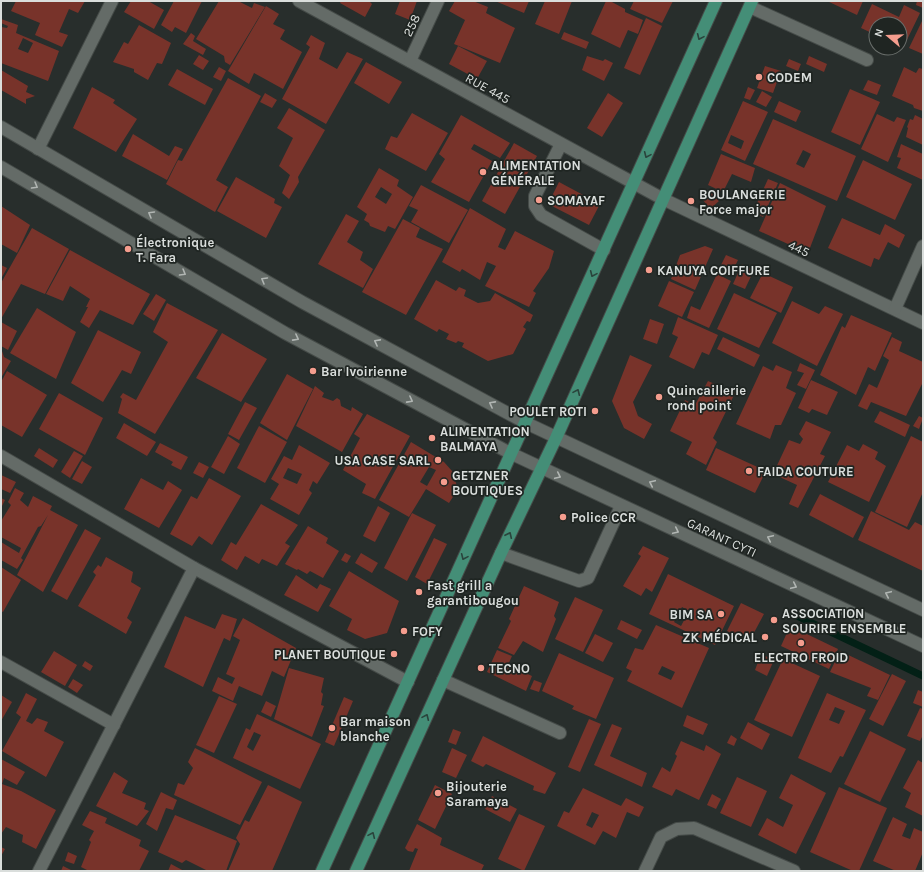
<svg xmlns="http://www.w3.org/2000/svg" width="924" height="872" font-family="Karla,sans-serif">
<rect width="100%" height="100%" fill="#282e2c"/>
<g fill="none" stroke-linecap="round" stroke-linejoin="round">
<path stroke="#032016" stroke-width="7" d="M793 614 923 676"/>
</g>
<g fill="#78332a" fill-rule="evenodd">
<path d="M16 1H85L78 13 69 9 59 32 68 35 62 47 35 35 40 23 11 11Z"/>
<path d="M131 1H148L164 10 154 29 124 12Z"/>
<path d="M174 1H202L186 33 175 27 172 32 161 25Z"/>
<path d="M219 1H238L252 8 254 3 265 7 230 65 225 62 224 56 196 39Z"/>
<path d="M341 1H369L372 4 365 17 340 3Z"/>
<path d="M400 1H417L410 20 395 14Z"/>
<path d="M455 1H473L488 7 486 13 515 28 500 63 454 44 465 20 449 11Z"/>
<path d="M495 1H529L524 13Z"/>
<path d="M545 1H572L559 34 535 24Z"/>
<path d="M606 1H610L625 9V12L643 20 638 34 628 30 620 48 591 34Z"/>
<path d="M634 1H673L662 23 630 9Z"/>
<path d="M827 1H863L857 15Z"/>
<path d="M917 1H923V8L916 5Z"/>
<path d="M872 4 899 17 904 5 920 13 903 48 900 47V24H876V35L861 28Z"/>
<path d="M266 6 279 14 273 24 285 30 280 39 302 52 283 89 254 73 249 84 228 71Z"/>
<path d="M646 18 662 26 640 75 624 68Z"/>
<path d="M1 19 18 25 16 33 59 51 48 81 1 63V27L7 28 8 26 1 23ZM23 38 33 43 28 53 18 49Z"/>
<path d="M923 19V54L909 48Z"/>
<path d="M139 25 171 43 162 64 157 63 148 80 134 72V69L113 62 124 42 128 44Z"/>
<path d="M564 32 589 42 586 49 561 39Z"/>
<path d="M191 33 195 36 193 41 206 49 203 55 183 44Z"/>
<path d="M311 35 325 43 319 59 337 69 347 52 363 59 326 124 282 99 310 47 306 44Z"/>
<path d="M458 46 487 61 477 79 449 64Z"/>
<path d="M199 55 209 61 203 70 193 64Z"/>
<path d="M587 56 603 61 605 59 613 63 604 81 582 70Z"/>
<path d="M809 56 827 64 824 72 806 64Z"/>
<path d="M789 59 801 64 798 71 786 66Z"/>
<path d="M366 62 402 82 389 104 354 83Z"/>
<path d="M765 66 781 71 773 93 757 88Z"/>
<path d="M219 67 226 71 221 81 213 77Z"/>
<path d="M904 67 916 73 919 68 923 69V111L914 108 913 105 892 96Z"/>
<path d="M177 69 213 89 205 105 168 85Z"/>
<path d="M1 70 28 86 26 92 35 96 26 99V104L1 90Z"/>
<path d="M228 78 261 96 216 180 228 187 215 212 166 184 178 160 182 161Z"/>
<path d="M868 80 881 85 877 95 863 90Z"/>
<path d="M92 87 115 100 113 103 137 119 116 152 73 128Z"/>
<path d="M748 87 755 90 750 100 744 98Z"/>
<path d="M850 89 880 102 860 145 831 132Z"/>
<path d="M762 91 772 97 766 107 756 102Z"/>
<path d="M265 93 277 100 272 108 260 102Z"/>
<path d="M608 93 623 103 602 137 587 128Z"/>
<path d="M743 101 768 112 745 161 721 150ZM731 135 744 141 741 149 728 143Z"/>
<path d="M779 101 801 111 796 122 774 112Z"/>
<path d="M289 108 325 130 298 177 299 182 289 199 282 193 290 175 279 166 293 138 277 128Z"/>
<path d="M412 113 448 133 426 171 385 149 391 136 397 138Z"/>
<path d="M877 114 894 122 897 117 906 120 888 162 861 149Z"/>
<path d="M461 115 510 143 500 158 474 144 471 149 492 161 469 202 431 182 445 159 439 154Z"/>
<path d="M915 115 923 119V145L906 137 908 128 907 127 910 119 913 120Z"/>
<path d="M773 119 856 156 837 201 753 164ZM803 150 811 154 804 168 796 164Z"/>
<path d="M133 134 169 156 175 146 183 149 167 180 122 156Z"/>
<path d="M514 143 537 156 505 214 482 201Z"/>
<path d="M901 144 923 154V180L897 168 901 158 897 157Z"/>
<path d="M721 154 755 168 751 182 732 174 723 192 708 185Z"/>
<path d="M863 160 912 184 895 220 846 197Z"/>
<path d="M379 168 399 180 397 186 413 197 395 229 388 226 385 232 370 226 369 223 364 220 367 214 357 207ZM381 187 392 194 386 204 375 197Z"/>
<path d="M236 177 275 199 274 203 282 207 266 238 217 211Z"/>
<path d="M768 179 778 183 763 217 753 212Z"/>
<path d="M559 182 600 204 589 225 548 204Z"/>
<path d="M780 183 826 206 808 253 759 231Z"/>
<path d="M421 185 468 210 449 243 411 222 418 210 409 206Z"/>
<path d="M712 193 719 201 710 209 703 200Z"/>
<path d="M1 206 30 225 17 253 1 244Z"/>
<path d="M470 208 506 229 498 247 505 250 515 231 554 251 549 268 533 291 536 293 529 307 485 286 496 266 487 262 480 280 462 269 460 272 442 262Z"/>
<path d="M346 214 359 221 347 242 363 252 360 260 373 269 363 288 318 264Z"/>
<path d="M842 218 880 235 885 224 905 235 899 248 888 242 879 260 874 258 871 267 828 248Z"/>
<path d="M403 219 420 228 416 237 443 249 406 315 362 292Z"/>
<path d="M32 228 69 249 45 294 21 284 1 319V283Z"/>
<path d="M705 246 713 249 695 290 671 279 680 255Z"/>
<path d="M70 250 150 294 133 325 100 310 89 328 80 322 88 307H86L90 299 70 286 63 301 46 294Z"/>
<path d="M726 255 738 260 732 272 720 267Z"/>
<path d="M742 264 754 270 745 289 733 284Z"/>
<path d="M1 265 7 268 1 279Z"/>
<path d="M763 273 793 287 781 313 750 298Z"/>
<path d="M717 274 731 281 709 328 687 318 691 306 700 310Z"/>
<path d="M436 280 456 291 459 287 466 290 464 296 478 303 490 301 495 293 533 315 530 322 527 321 523 327 526 329 513 354 488 361 462 347 464 343 458 341 456 343 446 339 449 334 439 329 437 332 414 319Z"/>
<path d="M669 281 694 292 682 317 658 306Z"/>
<path d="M734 293 777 313 759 348 717 329Z"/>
<path d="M156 294 166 300 154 321 143 314Z"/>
<path d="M792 301 819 314 825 306 843 314 817 366 772 343Z"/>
<path d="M167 303 218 330 155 434 118 413 122 399 120 397 123 393 136 400 168 342 153 332Z"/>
<path d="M37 308 76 332 56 379 10 353Z"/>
<path d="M851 315 892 333 875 371 868 367 856 395 820 375 842 326 845 328Z"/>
<path d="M678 317 718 335 709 355 702 352 694 369 669 357 678 337 672 334Z"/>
<path d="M650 319 664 324 657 344 643 339Z"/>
<path d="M1 322 17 331 8 350 1 346Z"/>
<path d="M98 330 141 352 131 374 122 370 103 402 71 383Z"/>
<path d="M222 333 267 359 241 402 196 378Z"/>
<path d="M723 337 760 355 754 367 717 349Z"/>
<path d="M892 337 902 342 899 351 923 362V382L906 416 871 402 867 410 858 406 869 384 877 388 889 360 883 356Z"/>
<path d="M1 348 4 357 11 361 1 378Z"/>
<path d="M630 355 652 365 633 402 638 416 652 424 644 439 624 428 612 401Z"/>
<path d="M800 363 815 370 806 389 797 385 804 373 797 371Z"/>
<path d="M776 365 792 372 786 388 796 393 781 425H775L770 439 736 424 763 366 773 371Z"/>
<path d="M7 371 47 395 22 437 1 425V382Z"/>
<path d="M287 374 313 389 287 440 260 423Z"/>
<path d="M811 380 838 392 827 415 812 409 809 413 798 408Z"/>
<path d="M708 381 735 393 713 438 717 442 706 465 686 454 692 442 670 431 685 400 695 405Z"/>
<path d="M315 386 324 393 322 397 333 401 337 398 340 400 341 406 351 411 352 407 363 414 342 452 296 426Z"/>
<path d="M59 393 103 418 85 455 39 429Z"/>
<path d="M245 402 257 408 239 440 228 434Z"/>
<path d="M880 411 910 425 905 437 874 422Z"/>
<path d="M367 414 410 436 375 499 362 493 366 484 343 470 360 438 354 434Z"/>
<path d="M919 416 923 418 919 429 913 426Z"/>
<path d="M806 421 831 432 820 454 825 456 798 508 789 504 797 485 773 474 789 440 800 444 803 439 799 434Z"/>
<path d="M124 423 156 442 147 456 116 438Z"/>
<path d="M259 426 287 442 265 483 237 468Z"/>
<path d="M228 436 240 444 224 474 211 467Z"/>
<path d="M911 436 923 442V492L907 527 875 512Z"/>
<path d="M411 442 444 462 452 471 458 489 449 503 426 489 409 517 379 500ZM429 467 436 470 427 486 420 482Z"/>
<path d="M160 443 188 457 181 470 171 465 173 462 155 452Z"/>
<path d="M863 444 878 452 875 459 886 466 869 502 828 482 847 445 859 451Z"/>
<path d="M299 445 330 463 317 484 313 481 309 490 312 493 299 515 270 499 279 484 271 479 284 456 292 460ZM288 468 302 474 297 484 283 478Z"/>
<path d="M39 448 58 460 53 468 34 456Z"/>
<path d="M716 448 766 471 755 493 706 470Z"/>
<path d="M74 451 83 456 70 478 61 472Z"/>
<path d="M82 461 92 467 82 484 72 479Z"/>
<path d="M199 462 209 467 203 478 193 473Z"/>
<path d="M1 475 16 482 10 493 1 489Z"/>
<path d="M141 478 163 490 168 481 182 490 159 528 124 509Z"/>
<path d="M209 478 241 496 212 545 199 536 192 546 170 534 191 496 197 499Z"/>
<path d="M15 488 24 493 20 500 28 507 33 496 52 506 50 510 78 525 43 592 17 575 48 515 41 526 38 527 21 558 23 560 17 569 1 560V542L19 553 21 548 1 537V521L11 505 8 502Z"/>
<path d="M820 494 864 517 853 538 809 515Z"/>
<path d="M1 498 5 500 1 508Z"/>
<path d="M261 504 298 525 285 543 290 546 277 566 262 559 259 564 245 556 237 570 221 560 231 542 236 545Z"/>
<path d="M378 506 390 513 375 542 363 536Z"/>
<path d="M871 511 909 530 915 522 923 526V571L858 540Z"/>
<path d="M412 513 436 525 407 581 384 568Z"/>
<path d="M308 526 328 538 326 543 339 551 323 578 310 571 307 574 298 569 297 570 285 564Z"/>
<path d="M85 529 101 538 67 600 51 591Z"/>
<path d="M434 538 447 544 427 584 415 577Z"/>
<path d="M643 546 669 558 652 592 646 588 641 596 623 586 641 556 638 554Z"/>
<path d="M345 553 351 556 347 563 341 560Z"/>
<path d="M361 553 378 563 372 573 355 563Z"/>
<path d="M106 557 133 572 131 582 141 588 127 618 132 622 126 634 78 606 96 575 93 572 98 565 101 567Z"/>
<path d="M1 567 21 580 3 612 1 611Z"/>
<path d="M349 571 399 601 387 633 365 639 347 630 352 619 329 606Z"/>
<path d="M668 574 734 606 715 645 649 614ZM682 607 689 611 681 626 674 622Z"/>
<path d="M296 575 317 589 320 584 331 589 318 612 284 595Z"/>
<path d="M524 586 559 602 554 616 556 619 543 652 523 641 514 655 498 648 511 621 509 619Z"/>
<path d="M575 597 603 610 583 652 555 639Z"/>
<path d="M741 603 764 614 749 642 727 631Z"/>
<path d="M222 614 237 619 230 641 224 638 203 687 164 667 185 616 215 629Z"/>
<path d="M243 618 296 648 284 677 272 671 262 696 239 686 233 701 212 691 218 677 232 684 235 678 226 674 240 640 233 636Z"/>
<path d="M621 620 642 630 637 639 617 629Z"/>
<path d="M656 625 709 648 682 708 627 681 632 671 626 668 635 648 643 650ZM662 666 675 672 671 680 658 674Z"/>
<path d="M790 626 838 649 829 669 781 646Z"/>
<path d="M595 634 613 643 603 662 585 653Z"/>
<path d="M497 650 512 656 508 665 532 676 526 691 487 672Z"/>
<path d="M54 651 77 665 65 686 41 672Z"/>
<path d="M840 651 890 675 878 700 867 696 871 688 830 672Z"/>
<path d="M559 653 614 678 596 719 572 709 574 706 542 691Z"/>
<path d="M761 654 774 660 767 676 755 670Z"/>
<path d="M783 659 820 676 792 737 754 720Z"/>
<path d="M85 661 93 666 90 671 82 666Z"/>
<path d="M289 668 324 678 321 692 323 694 321 705 324 706 312 737 274 719Z"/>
<path d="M892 674 906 681 883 726 869 719Z"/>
<path d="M73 679 83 685 77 693 68 687Z"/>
<path d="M534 680 542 683 539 692 530 689Z"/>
<path d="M918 690 923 692V707L913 703Z"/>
<path d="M26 693 37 699 26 721 32 724 37 718 48 722 44 731 64 742 46 777 2 751 21 717 16 713Z"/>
<path d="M827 693 866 710 843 757 840 756 831 773 798 758ZM835 707 845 711 839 724 829 720Z"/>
<path d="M1 695 12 702 1 721Z"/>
<path d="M219 696 237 704 214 753 196 745Z"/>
<path d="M344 697 353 701 334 746 325 742Z"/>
<path d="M266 701 276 706 271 717 261 712Z"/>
<path d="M920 708 923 709V735L920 741 907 736Z"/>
<path d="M257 714 321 744 300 789 233 758 246 728 250 730ZM254 732 261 735 253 751 247 747Z"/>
<path d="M687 715 708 724 703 735 683 726Z"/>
<path d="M589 719 601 724 580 772 568 767Z"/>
<path d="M748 722 770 734 762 750 740 738Z"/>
<path d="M612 724 622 728 610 756 647 773 642 787 594 765Z"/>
<path d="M453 729 461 732 456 745 448 742Z"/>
<path d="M870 731 906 749 880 802 844 784Z"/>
<path d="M731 735 737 739 734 746 727 743Z"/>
<path d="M483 736 556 773 545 794 533 790 534 786 486 764 483 767 471 761Z"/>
<path d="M681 741 704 751 706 745 721 754 699 800 676 789 672 796 652 787 662 767 670 772 677 756 675 754Z"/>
<path d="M195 748 262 782 240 825 174 795 178 783 184 785 193 768 188 762Z"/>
<path d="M452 748 467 755 456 778 442 772Z"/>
<path d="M1 759 25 772 17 785 4 778 2 784 21 791 56 810 36 849 22 842 23 835 6 827 1 834Z"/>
<path d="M918 760 923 763V816L905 807 911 793 903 788Z"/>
<path d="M114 772 128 781 122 793 146 803 144 809 149 811 137 826 96 806Z"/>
<path d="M791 774 826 793 796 854 758 835 767 818 783 827 793 805 779 798Z"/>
<path d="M737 777 767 791 751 827 720 813Z"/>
<path d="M268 785 302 802 272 871H228L240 844 236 838 245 820 249 822Z"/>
<path d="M435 785 452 794 435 829 418 820Z"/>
<path d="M839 787 887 808 859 871H853L810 852Z"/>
<path d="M583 788 621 806 626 798 644 807 639 817 627 812 616 838 603 831 595 845 557 826 564 811 569 813ZM592 812 599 815 592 828 586 825Z"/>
<path d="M161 792 177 800 173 810 166 808 157 831 146 824Z"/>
<path d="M712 794 721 799 716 809 707 805Z"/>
<path d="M492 796 517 809 510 822 485 809Z"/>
<path d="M90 811 107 818 105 823 141 840 139 846 149 851 139 871H89L81 867 91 842 89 840 94 831 82 825Z"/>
<path d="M519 814 545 826 524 871 498 859Z"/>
<path d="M175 815 237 841 226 871 206 870 186 860 182 863 158 852Z"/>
<path d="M893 817 907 824 902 836 910 839 914 828 923 832V852L915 871H896L873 861Z"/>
<path d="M417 824 442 838 440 845 484 865 481 871H409L418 849 415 848 413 852 408 851 405 848Z"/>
<path d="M1 847 5 849 1 856Z"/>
<path d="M68 852 77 856 74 864 65 861Z"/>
<path d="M171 864 184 871H168Z"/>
<path d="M63 866 73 871H61Z"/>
</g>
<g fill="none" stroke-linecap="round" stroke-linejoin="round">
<g stroke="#454b48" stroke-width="14">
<g id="service">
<path d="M750 7 867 60"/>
<path d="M561 144 535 196V206L541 215 604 250"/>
<path d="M501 553 579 581 588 578 621 506"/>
<path d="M443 680 560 733"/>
</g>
</g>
<g stroke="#454b48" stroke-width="14">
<g id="minor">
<path d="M299 1 663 199 923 323"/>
<path d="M410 61 438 1"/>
<path d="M38 149 112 1"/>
<path d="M895 309 923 246"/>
<path d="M1 456 194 568 408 682"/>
<path d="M1 662 114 725"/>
<path d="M39 871 194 568"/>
<path d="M645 871 661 837 677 829 694 828 794 871"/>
</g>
</g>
<g stroke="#454b48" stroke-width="14">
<g id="secondary">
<path d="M1 127 302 302 526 423 923 610"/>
<path d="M1 167 285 333 510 453 923 646"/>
</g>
</g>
<g stroke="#454b48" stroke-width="14">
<g id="primary">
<path d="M322 871 716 1"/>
<path d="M356 871 501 553 556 438 752 1"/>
</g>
</g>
<use href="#service" stroke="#646b67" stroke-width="12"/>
<use href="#minor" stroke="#646b67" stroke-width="12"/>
<use href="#secondary" stroke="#646b67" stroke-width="12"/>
<use href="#primary" stroke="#448e77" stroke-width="12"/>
</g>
<defs><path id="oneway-chevron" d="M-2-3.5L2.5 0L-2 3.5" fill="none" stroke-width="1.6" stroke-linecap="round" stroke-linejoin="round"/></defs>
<g stroke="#2a443c">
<use href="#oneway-chevron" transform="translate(700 37) rotate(114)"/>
<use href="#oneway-chevron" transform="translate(647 155) rotate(114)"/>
<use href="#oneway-chevron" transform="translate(593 274) rotate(114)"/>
<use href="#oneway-chevron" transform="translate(577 392) rotate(-66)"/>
<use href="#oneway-chevron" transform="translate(509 535) rotate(-65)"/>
<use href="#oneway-chevron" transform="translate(464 557) rotate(114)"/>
<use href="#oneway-chevron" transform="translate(426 717) rotate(-66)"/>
<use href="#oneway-chevron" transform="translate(372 835) rotate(-66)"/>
</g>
<g stroke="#b1b6b3">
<use href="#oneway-chevron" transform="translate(35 186) rotate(30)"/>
<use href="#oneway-chevron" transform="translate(151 214) rotate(-150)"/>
<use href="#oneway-chevron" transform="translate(183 273) rotate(30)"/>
<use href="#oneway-chevron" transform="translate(264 280) rotate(-150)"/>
<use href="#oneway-chevron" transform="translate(296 338) rotate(28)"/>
<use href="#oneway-chevron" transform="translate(377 342) rotate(-152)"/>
<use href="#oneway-chevron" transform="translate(410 400) rotate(28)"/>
<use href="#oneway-chevron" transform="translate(492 404) rotate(-152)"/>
<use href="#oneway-chevron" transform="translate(558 476) rotate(25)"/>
<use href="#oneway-chevron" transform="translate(652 483) rotate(-155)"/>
<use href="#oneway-chevron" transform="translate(676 531) rotate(25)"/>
<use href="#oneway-chevron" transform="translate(770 538) rotate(-155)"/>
<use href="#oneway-chevron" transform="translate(794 586) rotate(25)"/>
<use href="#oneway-chevron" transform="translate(888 594) rotate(-155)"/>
</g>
<g fill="#f59d8e" stroke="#1f2522" stroke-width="1.5">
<circle cx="759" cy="77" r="4"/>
<circle cx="483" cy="172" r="4"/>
<circle cx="539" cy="200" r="4"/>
<circle cx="691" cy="201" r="4"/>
<circle cx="128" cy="249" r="4"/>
<circle cx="649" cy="270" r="4"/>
<circle cx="313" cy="371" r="4"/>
<circle cx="659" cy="397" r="4"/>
<circle cx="595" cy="411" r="4"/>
<circle cx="432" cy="438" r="4"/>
<circle cx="438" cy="460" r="4"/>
<circle cx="749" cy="471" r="4"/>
<circle cx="444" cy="482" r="4"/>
<circle cx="563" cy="517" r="4"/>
<circle cx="419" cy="592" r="4"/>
<circle cx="721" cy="614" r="4"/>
<circle cx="774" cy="620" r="4"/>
<circle cx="404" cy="631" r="4"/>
<circle cx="765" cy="637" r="4"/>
<circle cx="801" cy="643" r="4"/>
<circle cx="394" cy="654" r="4"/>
<circle cx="481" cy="668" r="4"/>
<circle cx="332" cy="728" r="4"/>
<circle cx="438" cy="793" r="4"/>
</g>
<g text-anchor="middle" stroke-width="3.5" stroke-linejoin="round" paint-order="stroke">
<g font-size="13" fill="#dadedc" stroke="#1f2522">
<text transform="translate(411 25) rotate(-65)" y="5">258</text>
<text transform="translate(488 88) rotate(29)" y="5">RUE 445</text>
<text transform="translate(799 248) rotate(25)" y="5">445</text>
<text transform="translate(722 537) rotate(25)" y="5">GARANT CYTI</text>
</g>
<g font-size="13" font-weight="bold" fill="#dadedc" stroke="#1f2522" text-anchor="start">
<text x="767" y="82">CODEM</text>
<text x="491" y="170">ALIMENTATION<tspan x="491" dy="15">GÉNÉRALE</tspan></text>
<text x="699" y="199">BOULANGERIE<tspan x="699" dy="15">Force major</tspan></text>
<text x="547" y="205">SOMAYAF</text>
<text x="136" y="247">Électronique<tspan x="136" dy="15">T. Fara</tspan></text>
<text x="657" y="275">KANUYA COIFFURE</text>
<text x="321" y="376">Bar Ivoirienne</text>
<text x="667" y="395">Quincaillerie<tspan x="667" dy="15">rond point</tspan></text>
<text x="587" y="416" text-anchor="end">POULET ROTI</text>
<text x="440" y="436">ALIMENTATION<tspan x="440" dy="15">BALMAYA</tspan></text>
<text x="430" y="465" text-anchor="end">USA CASE SARL</text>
<text x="757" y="476">FAIDA COUTURE</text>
<text x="452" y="480">GETZNER<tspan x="452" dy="15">BOUTIQUES</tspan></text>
<text x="571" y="522">Police CCR</text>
<text x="427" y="590">Fast grill a<tspan x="427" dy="15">garantibougou</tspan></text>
<text x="782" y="618">ASSOCIATION<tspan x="782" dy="15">SOURIRE ENSEMBLE</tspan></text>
<text x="713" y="619" text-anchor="end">BIM SA</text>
<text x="412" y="636">FOFY</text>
<text x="757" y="642" text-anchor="end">ZK MÉDICAL</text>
<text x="386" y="659" text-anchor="end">PLANET BOUTIQUE</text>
<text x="801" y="662" text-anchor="middle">ELECTRO FROID</text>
<text x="489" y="673">TECNO</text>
<text x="340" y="726">Bar maison<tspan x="340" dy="15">blanche</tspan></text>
<text x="446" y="791">Bijouterie<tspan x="446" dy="15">Saramaya</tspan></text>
</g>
</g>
<rect width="924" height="872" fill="none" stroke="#dadedc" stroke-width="4"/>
<g transform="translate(888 36) rotate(289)"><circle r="19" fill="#1f2522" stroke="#6a6f6c"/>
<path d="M0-3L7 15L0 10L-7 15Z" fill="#f59d8e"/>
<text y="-6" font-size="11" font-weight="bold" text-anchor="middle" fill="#dadedc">N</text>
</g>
</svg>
